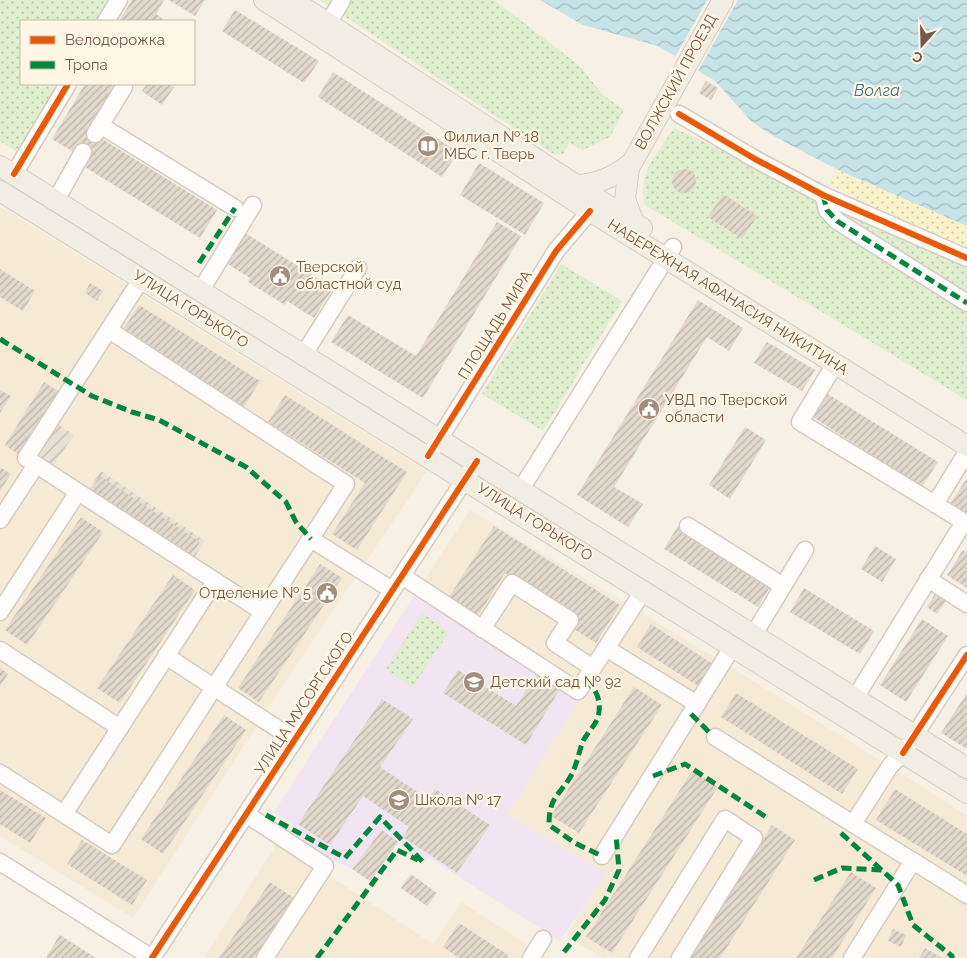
<svg xmlns="http://www.w3.org/2000/svg" width="967" height="958" font-family="Raleway,sans-serif">
<defs>
<pattern id="industrial-furrows" width="10" height="10" patternUnits="userSpaceOnUse" patternTransform="scale(1.25)"><rect width="10" height="10" fill="#e9e0d6"/><path d="M-1 1l2-2M0 10L10 0M9 11l2-2" fill="none" stroke="#c1b8af"/></pattern>
<pattern id="grass-dots" width="8" height="8" patternUnits="userSpaceOnUse" patternTransform="scale(1.25)"><rect width="8" height="8" fill="#dfeece"/><path d="M2 2h.1M6 6h.1" fill="none" stroke="#b9c4a9" stroke-width="1.8" stroke-linecap="round"/></pattern>
<pattern id="sand-dots" width="8" height="8" patternUnits="userSpaceOnUse" patternTransform="scale(1.25)"><rect width="8" height="8" fill="#fbf1cb"/><path d="M2 2h.1M6 6h.1" fill="none" stroke="#d0c6a6" stroke-width="1.8" stroke-linecap="round"/></pattern>
<pattern id="water-waves" width="16" height="10" patternUnits="userSpaceOnUse" patternTransform="scale(1.25)"><rect width="16" height="10" fill="#c6e3e8"/><path d="M0 5q4-4 8 0t8 0" fill="none" stroke="#a5bbbe"/></pattern>
<pattern id="building-hatch" width="6" height="6" patternUnits="userSpaceOnUse" patternTransform="scale(1.25)"><rect width="6" height="6" fill="#e3d8cc"/><path d="M-1 1l2-2M0 6l6-6M5 7l2-2" fill="none" stroke="#bdb2a7"/></pattern>
</defs>
<rect width="100%" height="100%" fill="#f6f0e5"/>
<g fill="#f6ead7">
<path d="M0 206 427 471 287 679 133 918 0 836Z"/>
<path d="M470 510 723 662 967 815V958H602L566 935 606 873 506 815 531 775 416 593Z"/>
<path d="M278 842 433 944 461 902 548 958H204Z"/>
</g>
<g fill="url(#industrial-furrows)">
<path d="M56 423 74 435 52 467 34 455Z"/>
<path d="M101 471 205 541 192 561 88 491Z"/>
</g>
<path fill="#f3e4f1" d="M416 593 583 695 507 815 607 873 560 941 429 858 424 863 399 842 370 881 352 869 289 839 295 827 274 812Z"/>
<g fill="url(#grass-dots)">
<path d="M0 0H110L97 21H21V84H58L16 151 0 141Z"/>
<path d="M320 0H494L580 66 602 94 624 110 610 137 583 150 569 143 563 154 555 155Z"/>
<path d="M674 128 967 263V400L645 205C637 172 657 155 674 128Z"/>
<path d="M561 264 622 301 543 431 482 394Z"/>
<path d="M422 613 449 632 413 687 386 669Z"/>
</g>
<path fill="url(#sand-dots)" d="M836 169 967 226V255L829 184Z"/>
<path fill="url(#water-waves)" d="M540 0H967V226L836 169 770 134 751 121 715 81 658 46 583 25Z"/>
<path fill="#f6f0e5" d="M707 0H738L697 73 674 59Z"/>
<g fill="url(#building-hatch)">
<path d="M132 0H164L156 14 163 19 161 21H119Z"/>
<path d="M169 0H205L195 16Z"/>
<path d="M235 10 319 61 304 83 222 31Z"/>
<path d="M333 72 458 152 442 177 318 97Z"/>
<path d="M706 81 718 88 711 100 699 93Z"/>
<path d="M85 84H117L91 132 217 210 200 238 80 164 77 154 52 139Z"/>
<path d="M147 84H168L174 87 162 105 142 91Z"/>
<path d="M479 163 544 203 525 235 460 195Z"/>
<circle cx="684" cy="181" r="12"/>
<path d="M723 194 757 216 742 239 708 217Z"/>
<path d="M497 222 521 236 423 398 331 342 348 315 416 356Z"/>
<path d="M242 231 333 288 314 318 287 301 285 305 248 282 250 278 223 261Z"/>
<path d="M0 269 35 291 23 311 0 297Z"/>
<path d="M90 283 103 291 97 301 85 293Z"/>
<path d="M698 300 743 328 729 351 707 337 614 487 643 504 628 527 577 495Z"/>
<path d="M139 305 260 381 242 410 121 333Z"/>
<path d="M767 342 815 370 802 391 754 363Z"/>
<path d="M44 382 58 391 18 454 5 445Z"/>
<path d="M0 390 11 396 0 413Z"/>
<path d="M823 391 938 462 922 487 808 414Z"/>
<path d="M285 395 407 472 357 550 332 534 365 483 268 422Z"/>
<path d="M745 427 766 440 730 499 709 485Z"/>
<path d="M0 467 11 474 0 491Z"/>
<path d="M100 476 200 542 191 555 91 489Z"/>
<path d="M967 478V515L950 504Z"/>
<path d="M81 517 103 532 27 645 5 630Z"/>
<path d="M494 526 620 605 596 643 572 628 578 619 505 573 475 620 446 602Z"/>
<path d="M678 526 772 584 758 607 664 549Z"/>
<path d="M875 546 896 559 882 582 861 569Z"/>
<path d="M967 549V588L947 575 963 550 965 552Z"/>
<path d="M320 564 342 578 259 702 238 688Z"/>
<path d="M173 575 195 590 120 703 97 688Z"/>
<path d="M804 588 874 631 860 654 790 612Z"/>
<path d="M936 592 947 599 937 614 927 607Z"/>
<path d="M922 619 948 636 906 702 880 685Z"/>
<path d="M651 624 713 664 698 686 637 647Z"/>
<path d="M0 668 8 674 0 686Z"/>
<path d="M458 670 516 706 536 674 560 689 526 745 443 693Z"/>
<path d="M634 687 662 705 579 833 551 816Z"/>
<path d="M736 693 858 769 842 794 721 717Z"/>
<path d="M967 693V749L941 733Z"/>
<path d="M382 699 413 719 380 767 428 799 435 789 490 825 457 873 403 837 409 827 363 796 330 845 298 824Z"/>
<path d="M224 715 246 730 163 854 141 839Z"/>
<path d="M692 771 718 787 612 953 586 937Z"/>
<path d="M895 789 967 834V876L876 820Z"/>
<path d="M0 790 46 818 30 843 0 824Z"/>
<path d="M772 825 795 840 720 958H688Z"/>
<path d="M382 830 398 842 370 881 352 869Z"/>
<path d="M82 840 147 880 132 905 67 864Z"/>
<path d="M851 872 876 888 832 958H796Z"/>
<path d="M411 874 437 893 427 906 401 888Z"/>
<path d="M270 882 294 898 254 958H219Z"/>
<path d="M459 923 508 955 507 958H459L443 947Z"/>
<path d="M893 929 906 935 901 947 888 941Z"/>
<path d="M60 935 96 958H48L46 957Z"/>
<path d="M925 948 942 958H919Z"/>
</g>
<g fill="none" stroke-linecap="round" stroke-linejoin="round">
<g stroke="#d6cbc0" stroke-width="19">
<g id="minor">
<path d="M106 21 119 0"/>
<path d="M328 24 342 0"/>
<path d="M679 114 755 159 823 195 967 258"/>
<path d="M100 125 235 208"/>
<path d="M95 134 124 87"/>
<path d="M14 174 68 84"/>
<path d="M823 195 827 210 837 221 967 303"/>
<path d="M56 200 83 152"/>
<path d="M201 290 253 205"/>
<path d="M109 330 346 484 263 612"/>
<path d="M304 354 358 268"/>
<path d="M835 364 800 422 935 504"/>
<path d="M433 449 556 251 590 211"/>
<path d="M521 489 673 247"/>
<path d="M0 520 36 465"/>
<path d="M688 526 783 586"/>
<path d="M311 539 392 590"/>
<path d="M402 576 578 691 644 590"/>
<path d="M928 579 967 604"/>
<path d="M0 612 78 492"/>
<path d="M482 629 512 583 570 620 555 643 593 668"/>
<path d="M754 634 805 550"/>
<path d="M606 648 697 704"/>
<path d="M0 650 120 728"/>
<path d="M166 656 295 740"/>
<path d="M855 698 964 522 935 504 967 452"/>
<path d="M715 737 853 824"/>
<path d="M0 773 112 845 263 612 26 458 142 278"/>
<path d="M64 814 215 581"/>
<path d="M246 814 325 866 265 958"/>
<path d="M602 856 733 646"/>
<path d="M913 861 967 895"/>
<path d="M0 862 152 958"/>
<path d="M152 958 471 470"/>
<path d="M531 958 543 939"/>
<path d="M638 958 725 819 754 838 680 958"/>
<path d="M852 958 913 861 853 824 890 766 903 753 967 655"/>
</g>
</g>
<g stroke="#d6cbc2" stroke-width="22">
<g id="major">
<path d="M264 0 590 211 967 446"/>
<path d="M292 0 642 228"/>
<path d="M0 166 967 768"/>
<path d="M574 185C596 185 613 178 630 164"/>
<path d="M0 191 967 793"/>
<path d="M635 226 625 199 629 168 723 0"/>
</g>
</g>
<use href="#minor" stroke="#fefdfb" stroke-width="16"/>
<use href="#major" stroke="#f2ede2" stroke-width="20"/>
<g stroke="#00873e" stroke-width="5" stroke-dasharray="10 5" stroke-linecap="butt">
<path d="M823 195 827 210 837 221 967 303"/>
<path d="M199 263 235 208"/>
<path d="M0 339 92 396 132 412 159 420 246 467 286 502 296 522 311 539"/>
<path d="M585 680C597 689 602 702 598 717 595 726 587 733 583 741 579 752 577 763 572 774 560 796 549 795 549 825L575 843 602 856"/>
<path d="M691 714 709 732"/>
<path d="M653 776 685 764 769 819"/>
<path d="M266 815 345 858 380 817 424 863"/>
<path d="M841 833 898 885 913 925 952 956V958"/>
<path d="M814 880 842 868 882 870"/>
<path d="M564 952 605 900 619 870 616 835"/>
<path d="M317 958 397 850 418 860"/>
</g>
<g stroke="#fff6e5" stroke-width="9">
<g id="cycleway">
<path d="M679 114 755 159 823 195 967 258"/>
<path d="M14 174 68 84"/>
<path d="M428 456 556 251 590 211"/>
<path d="M903 753 967 655"/>
<path d="M152 958 477 461"/>
</g>
</g>
<use href="#cycleway" stroke="#e8590c" stroke-width="6"/>
</g>
<defs>
<g id="library-disc" transform="scale(1.125)"><circle r="9.5" fill="#a38d7c" stroke="#fff6e5"/><path d="M-6-4Q-3-5.5-.7-3.5V5Q-3 3-6 4ZM6-4Q3-5.5 .7-3.5V5Q3 3 6 4Z" fill="#fff"/></g>
<g id="civic-disc" transform="scale(1.125)"><circle r="9.5" fill="#a38d7c" stroke="#fff6e5"/><path d="M-.6-6.5H3V-4.5H.6V-3L4-1V1h2V6H-6V1h2V-1L-.6-3ZM-1.2 2.5V6h2.4V2.5Z" fill="#fff"/></g>
<g id="school-disc" transform="scale(1.125)"><circle r="9.5" fill="#a38d7c" stroke="#fff6e5"/><path d="M0-5L7-2L0 1L-7-2ZM-4 1L0 2.5L4 1V4Q0 6-4 4Z" fill="#fff"/></g>
</defs>
<g fill-rule="evenodd">
<use href="#library-disc" x="428" y="146"/>
<use href="#civic-disc" x="280" y="276"/>
<use href="#civic-disc" x="649" y="409"/>
<use href="#civic-disc" x="327" y="593"/>
<use href="#school-disc" x="474" y="682"/>
<use href="#school-disc" x="399" y="800"/>
</g>
<g text-anchor="middle" stroke-width="4.5" stroke-linejoin="round" paint-order="stroke">
<g font-size="15" fill="#765844" stroke="#fff6e5">
<text transform="translate(676 82) rotate(-61)" y="5">ВОЛЖСКИЙ ПРОЕЗД</text>
<text transform="translate(728 297) rotate(32)" y="5">НАБЕРЕЖНАЯ АФАНАСИЯ НИКИТИНА</text>
<text transform="translate(191 309) rotate(32)" y="5">УЛИЦА ГОРЬКОГО</text>
<text transform="translate(495 325) rotate(-58)" y="5">ПЛОЩАДЬ МИРА</text>
<text transform="translate(535 522) rotate(32)" y="5">УЛИЦА ГОРЬКОГО</text>
<text transform="translate(304 703) rotate(-57)" y="5">УЛИЦА МУСОРГСКОГО</text>
</g>
<g font-size="15" fill="#765844" stroke="#fff6e5" text-anchor="start">
<text x="444" y="142">Филиал № 18<tspan x="444" dy="17">МБС г. Тверь</tspan></text>
<text x="296" y="272">Тверской<tspan x="296" dy="17">областной суд</tspan></text>
<text x="665" y="405">УВД по Тверской<tspan x="665" dy="17">области</tspan></text>
<text x="311" y="598" text-anchor="end">Отделение № 5</text>
<text x="490" y="687">Детский сад № 92</text>
<text x="415" y="805">Школа № 17</text>
</g>
<g font-size="16" font-style="italic" fill="#397484" stroke="#fff6e5">
<text x="877" y="96">Волга</text>
</g>
</g>
<rect x="20" y="20" width="175" height="65" fill="#fff6e5" stroke="#c8b7a5"/>
<rect x="30" y="36" width="25" height="8" fill="#e8590c" stroke="#c8b7a5"/>
<text x="65" y="45" font-size="15" fill="#765844">Велодорожка</text>
<rect x="30" y="61" width="25" height="8" fill="#00873e" stroke="#c8b7a5"/>
<text x="65" y="70" font-size="15" fill="#765844">Тропа</text>
<g transform="translate(922 45) rotate(200)" stroke="#fff6e5" stroke-width="4" paint-order="stroke">
<path d="M0-4L9 19L0 12L-9 19Z" fill="#765844"/>
<text y="-8" font-size="14" font-weight="bold" text-anchor="middle" fill="#765844">С</text>
</g>
</svg>
